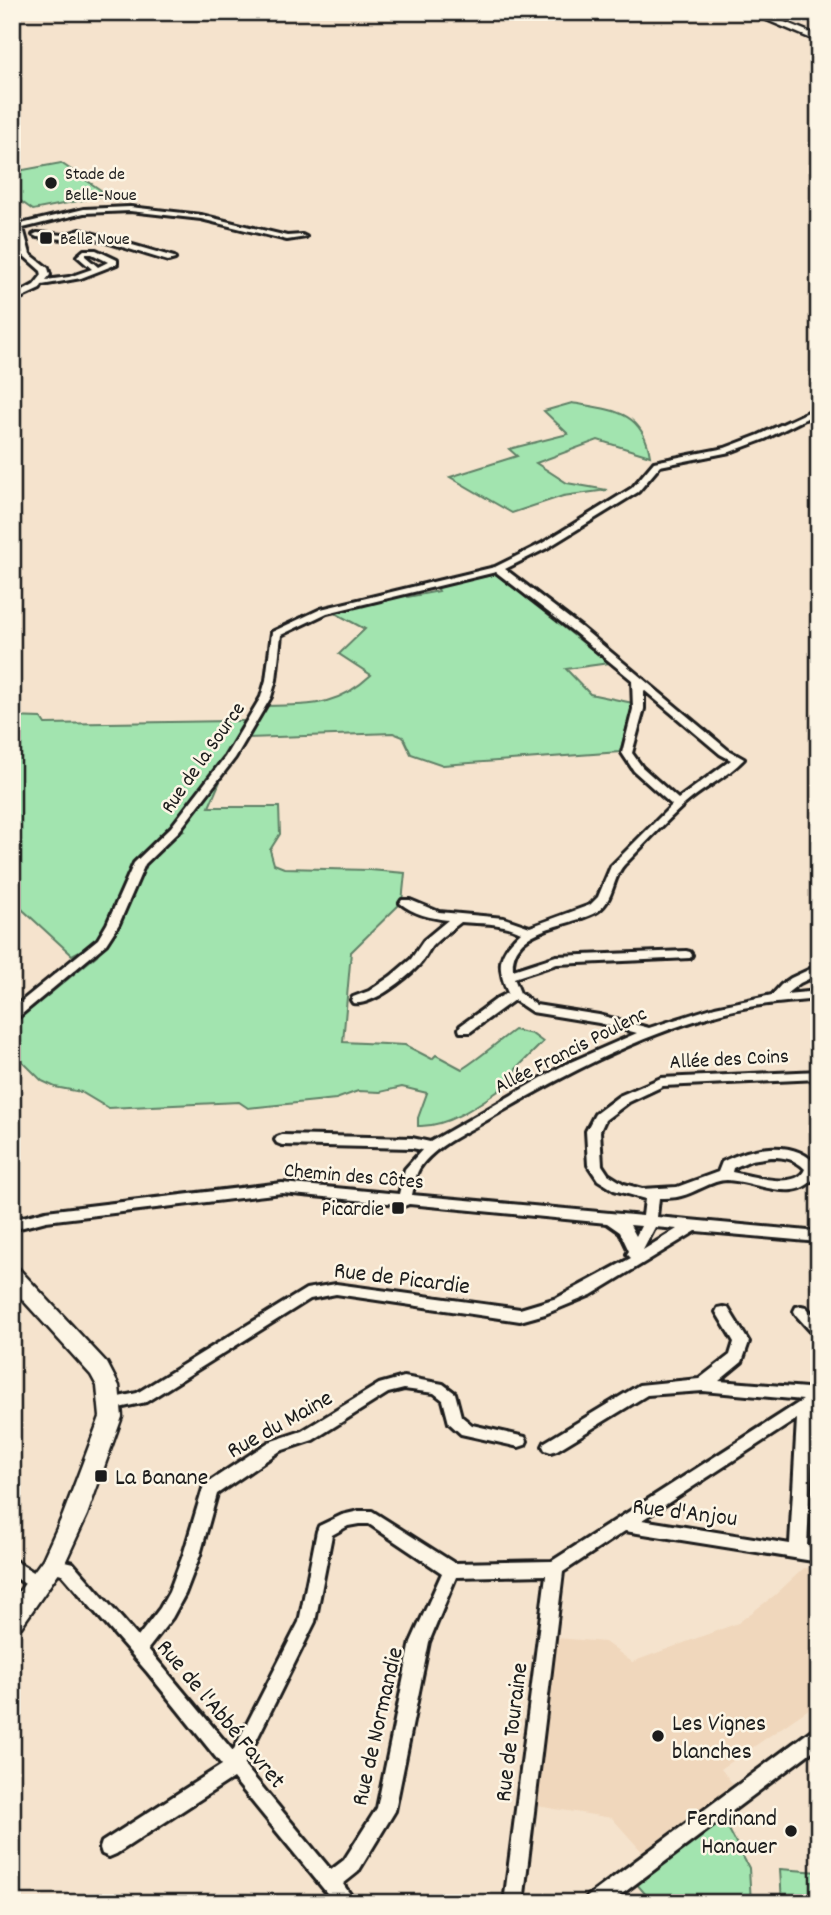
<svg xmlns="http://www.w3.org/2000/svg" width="831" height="1915" font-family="Dekko,sans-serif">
<rect width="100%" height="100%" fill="#f5e3cd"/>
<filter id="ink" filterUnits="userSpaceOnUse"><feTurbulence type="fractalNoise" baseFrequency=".0143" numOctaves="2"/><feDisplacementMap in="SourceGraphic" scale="14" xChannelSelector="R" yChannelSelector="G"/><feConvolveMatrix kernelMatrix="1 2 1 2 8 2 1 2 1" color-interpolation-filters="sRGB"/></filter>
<g filter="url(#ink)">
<path fill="#f0d7bc" d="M804 1568 819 1569V1702L721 1769 737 1789 645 1855 612 1818 537 1806 557 1638 605 1642 632 1662 738 1623 775 1595Z"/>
<g fill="#a2e4af" stroke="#5f8066" stroke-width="2">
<path d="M61 163 108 195 33 210 12 195V172Z"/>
<path d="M572 403C612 410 643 410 650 456L598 440 536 463 567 483 607 490 563 496 512 513 450 477 517 456 509 449 568 434 544 411Z"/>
<path d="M496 574 609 663 566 669 590 694 633 703 620 752 443 765 411 754 403 737 393 733 248 738 266 706C310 705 337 707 371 675L339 654 365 629 333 612 405 594 408 597 439 591 437 587Z"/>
<path d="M12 717 41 718 45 724 232 721H243L244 724 227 757 193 801 163 836 136 861 97 942 72 955 12 900Z"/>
<path d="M221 779 209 807H279L280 834 270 850 274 864 284 868 370 870 405 873 402 902 351 952 343 1042 405 1045 432 1059 436 1055 462 1069C481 1057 496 1043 514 1030L532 1034 543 1042 516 1069 513 1081C487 1098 451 1128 418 1126V1118L427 1093 402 1087 380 1092 358 1091 336 1099 248 1108 239 1102 108 1108 81 1092 55 1087 42 1081 22 1061 12 1057V1025L97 955 121 919 144 864 161 845 184 831 181 829 197 806Z"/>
<path d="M723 1818 749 1868 751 1903H653L635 1882Z"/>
<path d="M780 1869 819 1872V1903H782Z"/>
</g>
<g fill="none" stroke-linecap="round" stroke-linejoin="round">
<g stroke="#1c1c1c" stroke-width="6">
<g id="street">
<path d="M130 207 201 215 287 236 302 235 306 237 287 240 201 219 130 211 84 213 23 228 30 254 48 268 50 275 46 280 69 277 92 269 77 256 84 250H96L117 260V264L81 278 42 285 40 289 12 302V297L34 285 42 275 41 271 23 255 19 234 12 219V210L15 212 21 224 84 209ZM86 254H92L108 262 98 267 85 256Z"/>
<path d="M80 230 174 257 175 259 168 261 80 234 65 239 37 237 33 235 37 233 64 235Z"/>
<path d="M819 407V412L765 439 730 452 660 466 638 492 547 548 505 569 582 628 728 750 744 759C727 777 703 788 685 804 664 823 644 845 624 865 612 878 614 900 598 911 571 928 510 925 513 970L556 956 686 951 690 952 692 955 690 958 557 964 514 978 520 993 536 1005 599 1015 649 1028 715 1007 772 995 781 985 791 978 819 965V974L800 983 786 994 819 991V999C783 1002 748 1005 714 1015 633 1038 560 1077 487 1120 465 1133 434 1146 419 1169 415 1176 414 1187 412 1195L643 1216 645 1199 614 1190 598 1180 588 1165 586 1131 595 1114 619 1096 661 1078 819 1071V1079L663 1086 629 1102 605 1120 600 1131 602 1165 608 1174 624 1184 642 1189 677 1187 718 1172 722 1162C751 1147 796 1137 819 1168 804 1209 757 1181 727 1180 712 1180 695 1193 681 1196 674 1198 666 1198 659 1198L657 1217 819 1232V1242L696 1231 591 1295 545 1314 520 1321 336 1294 310 1299 146 1402 110 1410 105 1408 102 1404 105 1400 137 1393 306 1289 336 1284 520 1309 557 1298 631 1258 627 1254 629 1251 620 1232 607 1223 409 1204 404 1206 398 1204 282 1193 46 1221 12 1230V1220L46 1211 282 1183 399 1194 405 1169 422 1150 412 1148 282 1145 277 1143 275 1140 277 1137 282 1135 412 1138 430 1142 564 1065 637 1033 599 1023 532 1012 514 1000 470 1032H460L459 1029 460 1026 498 998 508 993C496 965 498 953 521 932 502 922 481 924 461 922 451 930 439 938 431 947 427 953 424 960 419 965 406 979 372 1006 353 1003L351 1000 353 997 369 991 391 976 411 959 424 940 448 920C431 918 413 914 400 903L402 900H410L439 912 504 918 530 927 590 905 598 897 611 866 672 805 634 771 622 753 633 709 632 680 574 632 496 572 327 613 281 635 276 680 271 697 235 758 179 831 145 864 119 924 106 944 16 1019 12 1020V1009L98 939 107 924 134 863 171 827 225 757 261 697 266 680 272 632 321 609 495 567 541 544 632 488 654 462 725 448 759 435ZM644 690 720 754 731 760 678 799 642 767 632 753 644 709ZM771 1157C785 1157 795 1159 805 1169 796 1191 750 1175 732 1172L733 1168 751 1160ZM630 1225 641 1226 636 1236ZM655 1227 677 1229 643 1250Z"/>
<path d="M801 1306 806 1307 819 1321V1337L814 1335 796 1315 794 1311 796 1307Z"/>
<path d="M723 1307 728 1308 749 1342 742 1362 719 1381 819 1389V1405L814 1408 807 1546 819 1548V1562L625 1531 563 1572 523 1903H504L546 1575 456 1577 429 1642 395 1811 358 1872 343 1884 356 1903H335L233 1778 116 1854 109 1857 102 1854 100 1848 102 1842 222 1765 148 1673 62 1574 46 1570 44 1565 46 1560 52 1558 73 1563 138 1637 160 1608 169 1592 183 1555 204 1485 269 1442 302 1431 379 1384 404 1377 443 1384 455 1393 461 1416 472 1425 525 1437 527 1441 525 1445 519 1447 461 1434 449 1423 443 1400 434 1393 404 1389 388 1393 313 1440 280 1451 217 1494 200 1555 185 1594 172 1618 148 1649 233 1751 299 1622 317 1531 319 1526 342 1515 359 1511H372L454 1563 552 1561 803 1400 703 1391 647 1395 557 1450 551 1452 545 1450 543 1446 545 1442 639 1385 699 1379 730 1355 734 1342 716 1312 718 1308ZM797 1419 790 1544 642 1520ZM359 1524H369L442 1573 411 1642 377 1808 344 1860 331 1870 244 1765 315 1622 332 1535 348 1526Z"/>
<path d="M12 1559 45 1579 47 1584 45 1589C33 1593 22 1581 12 1575Z"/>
<path d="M819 1727V1746L610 1903H585L587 1897 813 1729Z"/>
</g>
</g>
<g stroke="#1c1c1c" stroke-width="5">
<path id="secondary" d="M12 1267 19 1269 107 1363 119 1386 122 1417 87 1515 64 1565 21 1627 12 1630V1601L43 1559 63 1515 100 1417 97 1386 91 1375 12 1288Z"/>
</g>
<g stroke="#1c1c1c" stroke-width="5">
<g id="primary">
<path d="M14 12H24L12 20Z"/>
<path d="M748 12H760L819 36V42Z"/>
</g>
</g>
<use href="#street" fill="#fcf5e5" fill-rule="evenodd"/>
<use href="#secondary" fill="#fcf5e5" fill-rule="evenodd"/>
<use href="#primary" fill="#fcf5e5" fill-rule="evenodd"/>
</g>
</g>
<g fill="#1c1c1c" stroke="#fcf5e5" stroke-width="2.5">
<circle cx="51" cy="183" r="7"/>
<rect x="39" y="231" width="14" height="14" rx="3.5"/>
<rect x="391" y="1201" width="14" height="14" rx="3.5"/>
<rect x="94" y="1469" width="14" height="14" rx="3.5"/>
<circle cx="658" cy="1736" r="7"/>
<circle cx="791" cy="1831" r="7"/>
</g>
<g text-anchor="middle" stroke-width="5" stroke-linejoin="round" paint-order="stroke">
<g font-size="18" fill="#1c1c1c" stroke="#fcf5e5" text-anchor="start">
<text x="65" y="179">Stade de<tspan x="65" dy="21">Belle-Noue</tspan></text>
<text x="60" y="244">Belle Noue</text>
</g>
<g font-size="21" fill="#1c1c1c" stroke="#fcf5e5">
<text transform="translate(202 757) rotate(-55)" y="7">Rue de la Source</text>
<text transform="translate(570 1049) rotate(-27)" y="7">Allée Francis Poulenc</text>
<text transform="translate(729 1058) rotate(-3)" y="7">Allée des Coins</text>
<text transform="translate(354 1175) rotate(5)" y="7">Chemin des Côtes</text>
</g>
<g font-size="21" fill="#1c1c1c" stroke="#fcf5e5" text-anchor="end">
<text x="384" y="1215">Picardie</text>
</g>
<g font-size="24" fill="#1c1c1c" stroke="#fcf5e5">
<text transform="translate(402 1277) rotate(7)" y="8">Rue de Picardie</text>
<text transform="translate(279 1423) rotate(-29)" y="8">Rue du Maine</text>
<text transform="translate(685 1511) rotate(7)" y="8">Rue d'Anjou</text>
<text transform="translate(222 1713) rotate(50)" y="8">Rue de l'Abbé Favret</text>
<text transform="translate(376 1726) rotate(-77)" y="8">Rue de Normandie</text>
<text transform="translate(510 1732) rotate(-83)" y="8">Rue de Touraine</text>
</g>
<g font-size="24" fill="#1c1c1c" stroke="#fcf5e5" text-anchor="start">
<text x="115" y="1484">La Banane</text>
<text x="672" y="1730">Les Vignes<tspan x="672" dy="28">blanches</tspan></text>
<text x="777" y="1825" text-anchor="end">Ferdinand<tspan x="777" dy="28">Hanauer</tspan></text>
</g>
</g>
<rect width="831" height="1915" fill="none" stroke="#fcf5e5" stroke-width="42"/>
<rect x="21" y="21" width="789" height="1873" fill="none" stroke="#1c1c1c" stroke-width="2.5" filter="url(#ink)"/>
</svg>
